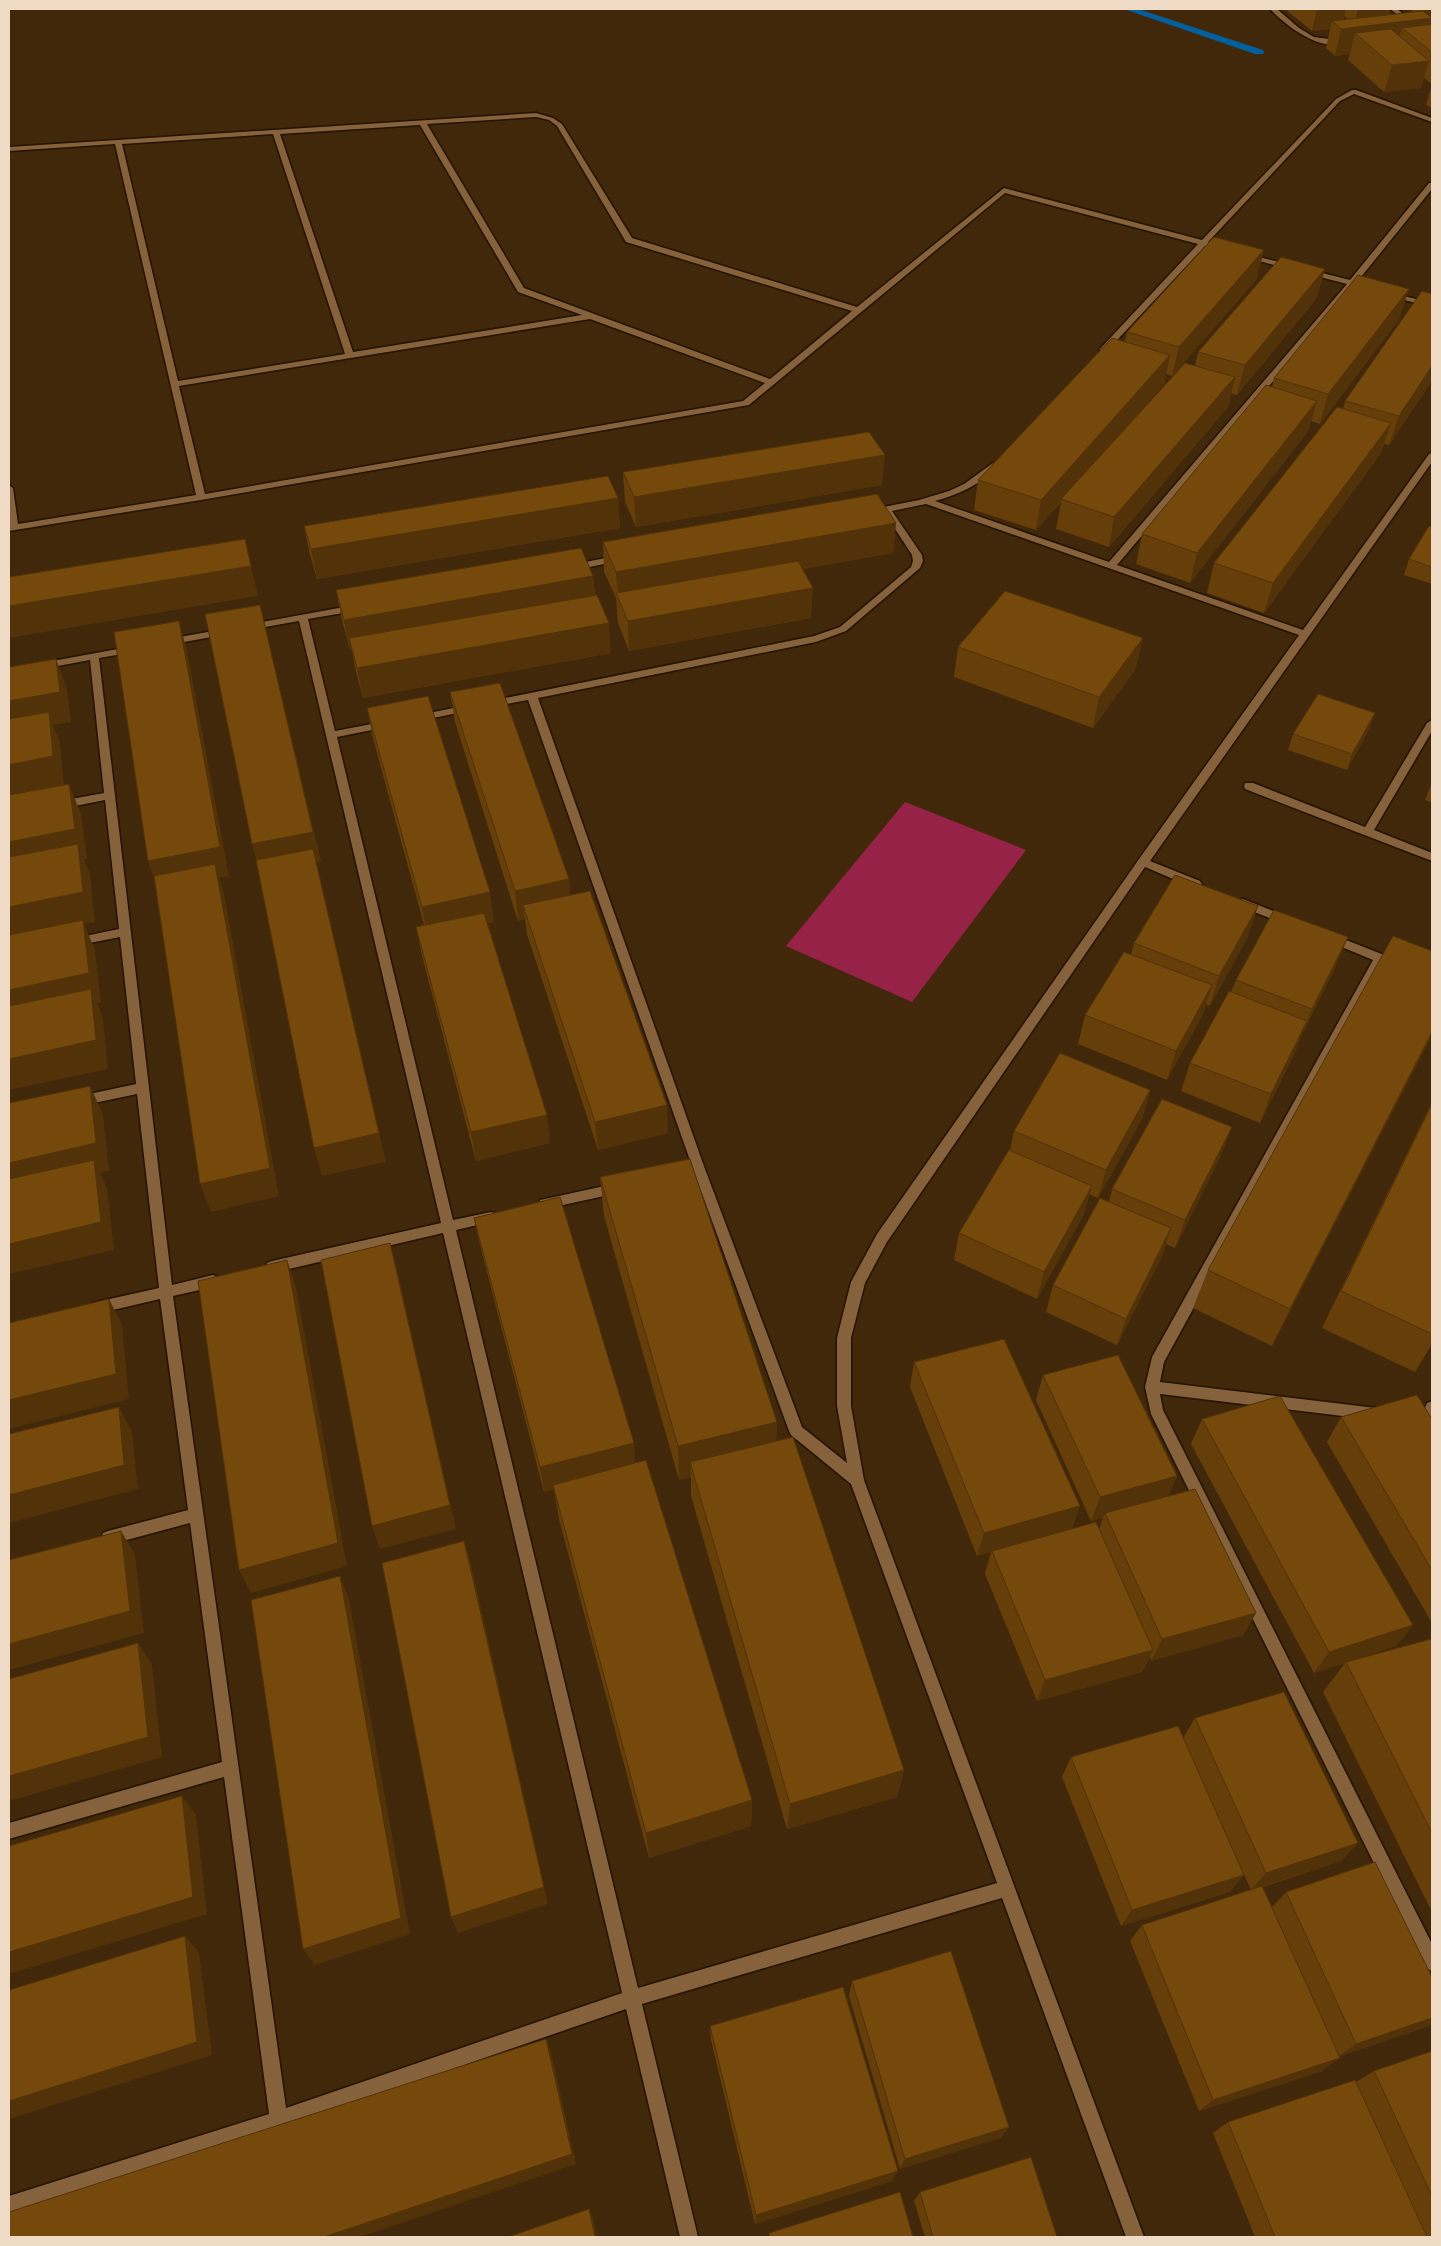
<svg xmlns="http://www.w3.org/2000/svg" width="1441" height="2246" font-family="'Roboto Serif',serif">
<rect width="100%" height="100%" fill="#41280a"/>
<path fill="#962248" d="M905 802 1026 850 912 1002 786 946Z"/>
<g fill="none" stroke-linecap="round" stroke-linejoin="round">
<path fill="#02609d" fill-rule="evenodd" d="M1124 9H1138L1263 50 1264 52 1263 54H1255Z"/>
<g stroke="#231201" stroke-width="3">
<g id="minor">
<path d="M1270 9H1277L1299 28 1314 37 1346 41C1323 55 1285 25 1270 9Z"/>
<path d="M1390 9H1397L1432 36V41Z"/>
<path d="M1352 90H1356L1432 118V122L1354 94 1340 101 1208 242 1213 243V247L1205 246 1106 352 1099 350 1198 244 1005 193 749 405 201 500 9 531V485L13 488 18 524 196 495 115 144 9 151V147L536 113 553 118 562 124 632 238 857 307 1004 188 1202 240 1336 99ZM536 117 549 120 557 126 626 242 852 311 770 379 524 288 427 124ZM420 125 518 292 582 315 353 352 280 134ZM273 134 345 354 178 381 122 144ZM590 319 765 383 743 401 205 494 179 386Z"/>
<path d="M1429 183H1432V189L1357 282 1370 285V289L1354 286 1117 565 1303 630 1429 454 1432 453V462L1150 861 1200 881 1202 884 1200 887H1192L1145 867 887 1242 865 1283 851 1338V1406L864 1480 1144 2237H1126L1002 1898 642 2004 698 2237H680L626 2009 279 2129 9 2214V2196L269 2114 224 1777 9 1839V1823L222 1762 190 1523 108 1545 103 1543 101 1538 103 1533 108 1531 188 1510 160 1299 96 1314 91 1312 89 1308 91 1304 96 1302 159 1288 137 1094 80 1106 76 1104 74 1101 76 1098 80 1096 136 1084 120 937 75 946 69 942 75 938 119 929 105 800 60 809 55 805 60 801 104 793 90 660 9 675V669L134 646 139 649 134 652 99 658 172 1285 213 1275 218 1277 220 1281 218 1285 213 1287 173 1296 286 2108 622 1993 443 1233 272 1273 267 1271 265 1267 267 1263 272 1261 441 1223 299 621 249 630 244 627 246 625 355 605 360 608 355 611 308 619 335 731 387 721 392 724 387 727 337 737 453 1220 491 1212 496 1213 498 1217 496 1221 491 1222 456 1230 638 1988 997 1883 851 1484 791 1435 789 1431 693 1169 528 700 490 707 485 704 490 701 814 636 840 627 911 567 913 561 912 555 884 512 868 514V510L919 500 949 491 964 484 993 463 997 466C982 484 958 495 935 501L1109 562 1347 284 1243 257V253L1350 280ZM926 504 1299 635 1139 859 877 1234 851 1282 837 1338V1406L847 1463 802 1427 705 1169 538 698 816 642 846 631 920 568 923 561 922 555 892 511Z"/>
<path d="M1388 292 1432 303V307L1388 296Z"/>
<path d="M620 555 625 558 623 560 571 571 566 568 571 565Z"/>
<path d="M225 629 230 632 228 634 168 645 163 642 168 639Z"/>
<path d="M468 705 472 706V710L419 721 414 718 419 715Z"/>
<path d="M1432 720V731L1374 830 1432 853V861L1245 789 1244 786 1245 783H1253L1365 827 1427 723Z"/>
<path d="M1243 899 1291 918 1293 921 1287 925 1239 906 1237 903 1239 900Z"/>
<path d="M1331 934 1384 955 1392 961 1390 964H1382L1164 1362 1160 1382 1376 1408 1381 1410 1383 1414 1381 1418 1376 1420 1160 1394 1163 1410 1432 1944V1971L1426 1968 1151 1414 1145 1387 1152 1357 1373 960 1327 941 1325 938 1327 935Z"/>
<path d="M618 1183 623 1184 624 1188 623 1192 618 1193 545 1209 540 1208 539 1204 540 1200 545 1199Z"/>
<path d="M1432 1401V1435L1427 1433 1420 1420 1427 1403Z"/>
</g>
</g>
<use href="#minor" fill="#86623c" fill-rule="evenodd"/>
</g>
<g fill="#653e0a" fill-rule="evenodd">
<path d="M1285 9H1390L1389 15 1413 12 1410 9H1432V16L1431 17 1432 18 1431 24H1432V108L1426 105 1432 84 1424 78 1421 88 1384 92 1348 60 1350 54 1335 56 1326 48 1330 29 1312 31ZM1344 16 1348 19 1343 20Z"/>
<path d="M1257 279 1172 376 1166 374 1164 384 1112 443 1195 366 1198 352 1317 298 1237 395 1231 393 1228 407 1109 547 1056 529 1061 502 1036 530 974 510 978 480 1125 342 1127 332Z"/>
<path d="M1400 318 1320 424 1311 421 1309 430 1190 583 1136 564 1142 534 1272 387 1274 378Z"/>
<path d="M1432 381 1389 445 1384 444 1381 453 1264 613 1207 593 1214 563 1343 409 1345 401Z"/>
<path d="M623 472 882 485 636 527 625 502Z"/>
<path d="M618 498 620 528 317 579 310 555 304 526Z"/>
<path d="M896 523 893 553 803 569 811 618 629 651 618 623 616 598 604 572 603 542Z"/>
<path d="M1432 527V584L1404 575 1409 559Z"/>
<path d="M593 576 595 595 611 653 363 698 355 668 352 650H350L342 620 336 590Z"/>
<path d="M958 647 1136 668 1093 728 954 677Z"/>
<path d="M450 692 570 895 668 1133 598 1150 527 934 525 919 518 921 455 722Z"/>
<path d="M367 708 494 922 488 923 550 1143 476 1161 422 956 416 927 424 925 373 738Z"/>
<path d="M1375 713 1369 729 1347 770 1288 750 1293 734Z"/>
<path d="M1432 782V803L1425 800Z"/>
<path d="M1248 936 1210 1006 1206 1004 1203 1014 1167 1080 1078 1044 1085 1015 1131 955 1134 943Z"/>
<path d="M1336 966 1300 1038 1296 1050 1260 1123 1181 1091 1190 1063 1231 992 1236 980Z"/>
<path d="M1432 1035 1272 1346 1193 1308 1208 1270Z"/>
<path d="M1150 1090 1142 1119 1098 1198 1089 1194 1084 1214 1037 1299 954 1260 959 1233 1010 1150 1014 1131Z"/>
<path d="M1432 1102V1344L1415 1372 1322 1328Z"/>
<path d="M1221 1155 1175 1248 1166 1244 1162 1256 1117 1345 1046 1312 1053 1285 1109 1202 1112 1189Z"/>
<path d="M600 1177 777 1422 776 1441 904 1770 897 1797 787 1829 691 1496V1477L679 1480 604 1216Z"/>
<path d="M474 1218 636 1463 752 1800 751 1826 649 1858 559 1519 554 1489 544 1492 480 1245Z"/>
<path d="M914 1362 1072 1528 1099 1529 1103 1518 1091 1521 1036 1400 1043 1375 1177 1476 1168 1496 1256 1613 1243 1635 1151 1661 1150 1657 1142 1672 1037 1701 985 1574 991 1552 977 1556 910 1387Z"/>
<path d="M1341 1417 1432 1419V1623L1327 1442Z"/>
<path d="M1202 1419 1413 1625 1396 1646 1359 1658 1432 1641V1912L1323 1692 1345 1663 1314 1673 1191 1444Z"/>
<path d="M1195 1718 1358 1843 1341 1861 1263 1887 1272 1907 1286 1892 1432 1977V2024L1429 2026 1339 2056 1322 2071 1199 2111 1130 1941 1142 1925 1251 1890 1240 1865 1230 1892 1121 1926 1062 1777 1071 1757 1183 1738Z"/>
<path d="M852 1981 1009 2127 1000 2138 900 2169 849 1996Z"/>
<path d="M710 2026 892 2181 755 2224 711 2040Z"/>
<path d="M1432 2051V2237H1255L1213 2133 1228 2122 1356 2082 1374 2071Z"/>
<path d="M920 2192 1057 2237H925L914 2201Z"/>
</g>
<g fill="#523208">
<path d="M1317 9H1346L1341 28 1332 21 1330 29 1312 31Z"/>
<path d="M1358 9H1390L1387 21 1354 25Z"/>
<path d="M1424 9H1432V16L1421 18Z"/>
<path d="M1432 18V21L1426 45 1402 28 1396 48 1355 33 1350 54 1335 56 1341 29Z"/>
<path d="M1429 61 1421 88 1384 92 1392 65Z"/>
<path d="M1264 250 1257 279 1172 376 1179 347Z"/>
<path d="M1325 269 1317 298 1237 395 1245 365Z"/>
<path d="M1409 289 1400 318 1320 424 1328 394Z"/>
<path d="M1170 355 1164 384 1063 500 1061 499V501L1036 530 1041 500Z"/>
<path d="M1432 366V381L1389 445 1399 416Z"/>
<path d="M1235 377 1228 407 1109 547 1114 517Z"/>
<path d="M1317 401 1309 430 1190 583 1197 553Z"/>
<path d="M1391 423 1381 453 1264 613 1273 583Z"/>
<path d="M885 455 882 485 636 527 634 497Z"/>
<path d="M618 498 620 528 317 579 311 549Z"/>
<path d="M896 523 893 553 620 602 618 597 616 572Z"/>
<path d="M245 539 258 596 9 638V606Z"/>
<path d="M593 576 595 606 349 638 352 650H350L344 620Z"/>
<path d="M813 588 811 618 629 651 628 621Z"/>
<path d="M260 605 321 861 316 862 386 1162 322 1176 314 1148 260 874 252 844Z"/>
<path d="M179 621 187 651 229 876 219 878 224 894 279 1196 211 1212 200 1184 158 891 148 861Z"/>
<path d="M609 623 611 653 363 698 357 668Z"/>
<path d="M1143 638 1136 668 1093 728 1099 697Z"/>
<path d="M56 659 67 689 71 722 53 725 60 742 64 786 9 797V701Z"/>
<path d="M1375 713 1369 729 1347 770 1352 754Z"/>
<path d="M69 784 81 814 87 859H84L90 874 95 922 84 924 95 950 101 1003H97L103 1018 108 1069 9 1090V842Z"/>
<path d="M569 879 572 909 523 905 525 919 518 921 515 891Z"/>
<path d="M490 892 494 922 427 936 422 907Z"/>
<path d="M1258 906 1248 936 1210 1006 1219 976Z"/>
<path d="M1348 937 1336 966 1301 1038 1312 1009Z"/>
<path d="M1212 985 1203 1014 1167 1080 1176 1051Z"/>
<path d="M1307 1021 1296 1050 1260 1123 1271 1094Z"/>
<path d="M1432 1032V1035L1272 1346 1290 1309Z"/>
<path d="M90 1086 103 1114 109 1171 100 1173 107 1188 114 1250 9 1274V1163Z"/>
<path d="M1150 1090 1142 1119 1098 1198 1106 1170Z"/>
<path d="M667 1105 668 1133 598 1150 595 1122Z"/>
<path d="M547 1115 550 1143 476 1161 471 1132Z"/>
<path d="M1232 1127 1221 1155 1175 1248 1185 1220Z"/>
<path d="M1092 1186 1084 1214 1037 1299 1044 1272Z"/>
<path d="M1171 1228 1162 1256 1117 1345 1126 1319Z"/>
<path d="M390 1243 397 1270 456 1529 380 1549 372 1526Z"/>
<path d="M287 1260 296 1287 347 1566 251 1593 239 1570Z"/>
<path d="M109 1299 122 1325 129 1399 9 1429V1400Z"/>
<path d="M119 1407 132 1432 138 1489 9 1523V1495Z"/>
<path d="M777 1422 775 1457 690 1462 691 1477 679 1480 678 1446Z"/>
<path d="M634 1443 636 1467 553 1485 554 1489 544 1492 540 1467Z"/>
<path d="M1177 1476 1167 1500 1105 1513 1103 1518 1091 1521 1100 1497Z"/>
<path d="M1080 1506 1072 1530 992 1551 991 1552 977 1556 984 1533Z"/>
<path d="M121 1531 135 1554 144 1633 9 1670V1644Z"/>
<path d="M464 1541 471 1564 548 1904 458 1933 451 1917Z"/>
<path d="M340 1576 349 1599 410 1934 315 1965 303 1949Z"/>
<path d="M1256 1613 1243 1635 1151 1661 1162 1639Z"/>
<path d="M1413 1625 1396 1646 1314 1673 1329 1652Z"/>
<path d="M138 1643 152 1665 162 1757 9 1801V1776Z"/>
<path d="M1153 1650 1142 1672 1037 1701 1045 1680Z"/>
<path d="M904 1770 897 1797 787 1829 790 1804Z"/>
<path d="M182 1796 196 1815 207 1914 9 1974V1952Z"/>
<path d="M752 1800 751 1826 649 1858 646 1833Z"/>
<path d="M1358 1843 1341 1861 1251 1890 1266 1873Z"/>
<path d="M1244 1875 1230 1892 1121 1926 1132 1910Z"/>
<path d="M185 1936 199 1952 212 2055 9 2119V2101Z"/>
<path d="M1432 2018V2024L1429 2026 1338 2057 1356 2044Z"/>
<path d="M546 2039 551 2052 576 2164 360 2237H324Z"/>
<path d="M1340 2058 1322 2071 1199 2111 1213 2100Z"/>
<path d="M1009 2127 1000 2138 900 2169 905 2159Z"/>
<path d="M898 2171 892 2181 755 2224 756 2215Z"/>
<path d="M589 2209 593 2218 597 2237H595Z"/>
</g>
<g fill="#75480c" stroke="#523208">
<path d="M1423 11 1432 18 1341 29 1332 21Z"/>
<path d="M1432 24V52L1402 28Z"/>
<path d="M1391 29 1429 61 1392 65 1355 33Z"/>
<path d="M1214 237 1264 250 1179 347 1127 332Z"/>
<path d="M1281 257 1325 269 1245 365 1198 352Z"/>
<path d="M1358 275 1409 289 1328 394 1274 378Z"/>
<path d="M1422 291 1432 294V366L1399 416 1345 401Z"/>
<path d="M1112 338 1170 355 1041 500 978 480Z"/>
<path d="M1185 363 1235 377 1114 517 1061 499Z"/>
<path d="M1266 385 1317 401 1197 553 1142 534Z"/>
<path d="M1337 407 1391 423 1273 583 1214 563Z"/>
<path d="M869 432 885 455 634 497 623 472Z"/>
<path d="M608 476 618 498 311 549 304 526Z"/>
<path d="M877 494 896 523 616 572 603 542Z"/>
<path d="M1429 526 1432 527V567L1409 559Z"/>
<path d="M245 539 251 566 9 606V577Z"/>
<path d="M581 548 593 576 344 620 336 590Z"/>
<path d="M798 561 813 588 628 621 616 593Z"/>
<path d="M1005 591 1143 638 1099 697 958 647Z"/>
<path d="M597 595 609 623 357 668 349 638Z"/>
<path d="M260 605 313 832 252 844 205 614Z"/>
<path d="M179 621 220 847 148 861 114 632Z"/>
<path d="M56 659 60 692 9 701V667Z"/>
<path d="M500 683 569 879 515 891 450 692Z"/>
<path d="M1318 694 1375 713 1352 754 1293 734Z"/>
<path d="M428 696 490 892 422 907 367 708Z"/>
<path d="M49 712 53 756 9 765V719Z"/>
<path d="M69 784 75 829 9 842V795Z"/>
<path d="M78 844 83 892 9 907V857Z"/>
<path d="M313 849 379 1133 314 1148 256 860Z"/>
<path d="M215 864 270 1168 200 1184 154 876Z"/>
<path d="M1175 875 1258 906 1219 976 1134 943Z"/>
<path d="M590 891 667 1105 595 1122 523 905Z"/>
<path d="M1274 910 1348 937 1312 1009 1236 980Z"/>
<path d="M484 913 547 1115 471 1132 416 927Z"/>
<path d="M83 920 89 973 9 990V935Z"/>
<path d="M1393 936 1432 951V1032L1290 1309 1208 1270Z"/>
<path d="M1124 952 1212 985 1176 1051 1085 1015Z"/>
<path d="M91 989 96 1040 9 1059V1006Z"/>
<path d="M1229 991 1307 1021 1271 1094 1190 1063Z"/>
<path d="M1060 1053 1150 1090 1106 1170 1014 1131Z"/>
<path d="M90 1086 96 1143 9 1163V1103Z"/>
<path d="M1162 1099 1232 1127 1185 1220 1112 1189Z"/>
<path d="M1432 1104V1334L1341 1291Z"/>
<path d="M1009 1150 1092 1186 1044 1272 959 1233Z"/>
<path d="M690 1159 777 1422 678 1446 600 1177Z"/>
<path d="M94 1160 101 1222 9 1244V1179Z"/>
<path d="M560 1197 634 1443 540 1467 474 1218Z"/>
<path d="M1100 1198 1171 1228 1126 1319 1053 1285Z"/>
<path d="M390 1243 450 1505 372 1526 321 1260Z"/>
<path d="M287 1260 338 1543 239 1570 198 1281Z"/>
<path d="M109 1299 116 1374 9 1400V1323Z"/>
<path d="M1004 1339 1080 1506 984 1533 914 1362Z"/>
<path d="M1118 1355 1177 1476 1100 1497 1043 1375Z"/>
<path d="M1417 1395 1432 1419V1570L1341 1417Z"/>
<path d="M1280 1396 1413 1625 1329 1652 1202 1419Z"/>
<path d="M119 1407 124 1465 9 1495V1434Z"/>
<path d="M793 1437 904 1770 790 1804 690 1462Z"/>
<path d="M646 1460 752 1800 646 1833 553 1485Z"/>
<path d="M1195 1489 1256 1613 1162 1639 1105 1513Z"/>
<path d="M1096 1522 1153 1650 1045 1680 992 1551Z"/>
<path d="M121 1531 130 1611 9 1644V1560Z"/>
<path d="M464 1541 544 1887 451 1917 382 1563Z"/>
<path d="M340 1576 401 1918 303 1949 251 1600Z"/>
<path d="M1431 1639 1432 1641V1833L1346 1662Z"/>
<path d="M138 1643 148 1737 9 1776V1679Z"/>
<path d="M1284 1692 1358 1843 1266 1873 1195 1718Z"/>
<path d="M1178 1726 1244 1875 1132 1910 1071 1757Z"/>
<path d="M182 1796 193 1897 9 1952V1846Z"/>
<path d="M1375 1862 1432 1977V2018L1356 2044 1286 1892Z"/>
<path d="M1262 1886 1340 2058 1213 2100 1142 1925Z"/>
<path d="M185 1936 197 2042 9 2101V1990Z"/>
<path d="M951 1951 1009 2127 905 2159 852 1981Z"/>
<path d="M843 1987 898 2171 756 2215 710 2026Z"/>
<path d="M546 2039 572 2154 324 2237H9V2212Z"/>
<path d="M1432 2051V2196L1374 2071Z"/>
<path d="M1355 2080 1427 2237H1275L1228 2122Z"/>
<path d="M1031 2157 1057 2237H933L920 2192Z"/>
<path d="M900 2192 913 2237H770L769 2233Z"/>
<path d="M589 2209 595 2237H508Z"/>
</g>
<rect width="1441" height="2246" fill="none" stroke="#efdac6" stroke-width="20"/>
</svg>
